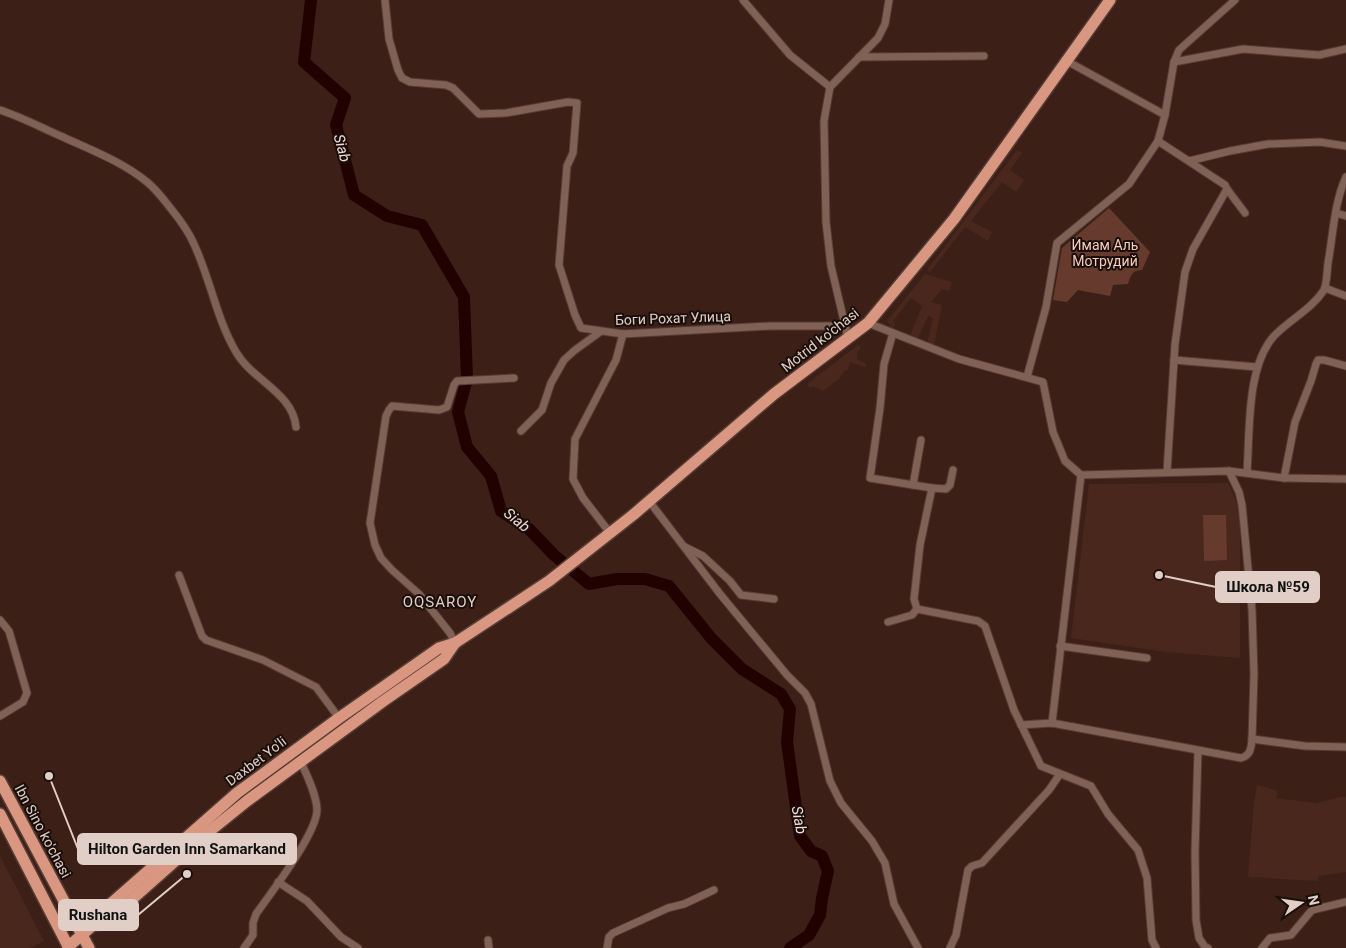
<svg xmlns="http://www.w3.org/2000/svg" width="1346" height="948" font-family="Roboto,sans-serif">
<rect width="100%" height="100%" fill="#3c2017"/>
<g fill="#49271c">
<path d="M1017 150 1022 153 1010 170 1024 180 1016 192 1002 182 971 221 992 232 988 241 965 227 930 272 927 270Z"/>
<path d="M925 274 952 282 950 291 942 289 931 302 942 305 934 345 927 343 933 318 928 316 917 340 910 336 922 306 911 298 893 321 895 325 892 328 887 321Z"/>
<path d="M858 345 861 348 857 352V359L866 364 865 367 850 362 847 371H844L840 378 823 391 813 386 810 388 807 384Z"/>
<path d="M1228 483 1240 511V658L1166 652 1071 638 1089 484Z"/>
<path d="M1257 785 1278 791 1276 798 1316 803 1340 797H1346V872L1318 876V881L1248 877 1254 802Z"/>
<path d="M0 856 44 941 31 948H0Z"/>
</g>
<g fill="#663b2d">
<path d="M1109 208 1150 252 1142 270C1132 270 1131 275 1128 284L1113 285 1110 296 1078 290 1067 302 1053 300 1062 248Z"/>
<path d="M1203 515H1226L1227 560 1204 561Z"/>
</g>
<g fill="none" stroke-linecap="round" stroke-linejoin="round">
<path stroke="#210200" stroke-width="12" d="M311 0 304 62 345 98 336 125 354 195 387 216 422 225 464 297 467 379 458 412 467 447 491 476 501 511 529 529 554 555 589 584 617 579H645L669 586 711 638 742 669 781 694 790 709 787 742 800 836 811 851 822 856 828 871 822 898 820 915 809 935 790 948"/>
<g stroke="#563c33" stroke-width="9">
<g id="street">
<path d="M385 0 389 39 398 70 402 78 410 82 446 85 453 88 479 114 506 113 568 102 577 103 573 153 567 166 559 265 575 315 581 328 623 334 770 326H845"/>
<path d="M743 0 790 55 830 87"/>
<path d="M859 57 984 56"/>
<path d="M1065 60 1165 115"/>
<path d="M1174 62 1243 49 1319 55 1346 49"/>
<path d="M0 110C22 117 42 128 63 137 91 150 123 162 147 182 157 190 164 200 172 210 180 220 188 231 193 242 210 277 216 318 236 352 252 380 293 393 296 427"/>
<path d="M1158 141 1225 185 1227 189 1193 249 1185 272 1175 344 1167 472"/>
<path d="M1189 161 1230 151 1268 144 1320 142 1346 146"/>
<path d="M1227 189 1245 213"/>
<path d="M1336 213 1346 216"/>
<path d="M1325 288 1346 296"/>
<path d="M868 323 959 359 1043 382 1053 432 1065 461 1081 475 1229 471 1284 478 1346 479"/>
<path d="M893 333 884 364 880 408 870 478 932 488 920 545 914 599 917 609 978 621 985 626 1014 710 1041 766 1091 786 1108 814 1138 850 1147 878 1152 940 1156 948"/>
<path d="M848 338 831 266 826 222 824 121 830 87 878 38 885 24 889 0"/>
<path d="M1174 360 1257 367"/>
<path d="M1027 377 1046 307 1057 243 1129 184 1158 141 1165 115 1174 62 1179 50 1235 0"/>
<path d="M521 431 542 410 551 383 564 360 575 350 600 332"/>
<path d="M1229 471 1239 492 1242 505 1252 610 1254 674 1252 739 1305 746 1346 747"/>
<path d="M1247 472C1250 433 1246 367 1274 336 1289 320 1312 309 1324 290 1327 283 1327 271 1328 263 1333 236 1334 203 1346 177"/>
<path d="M1284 478 1295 422 1311 381 1316 364 1318 360H1324L1346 366"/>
<path d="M913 485 921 440"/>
<path d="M932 488 946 489 950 485 953 470"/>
<path d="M649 501 720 594 787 675 805 693 811 704 830 781 841 803 872 841 885 863 894 904 918 948"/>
<path d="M610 533 583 498 573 479 575 439 616 360 623 334"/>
<path d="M685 547 703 556 730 581 741 595 774 599"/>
<path d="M179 575 202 636 206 640 263 660 316 687 339 718"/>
<path d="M0 620 9 631 27 693 23 702 0 716"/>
<path d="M888 622 912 615 917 609"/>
<path d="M455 643 450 633 419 594 392 570 381 558 375 545 370 523 386 416 389 410 392 406 439 410 447 407 454 385 457 381 514 378"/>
<path d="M1060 646 1147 658"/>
<path d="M1052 723 1081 475"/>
<path d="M1021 725 1052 723 1241 758C1251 755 1251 748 1252 739"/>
<path d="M1198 751 1195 852 1196 920 1199 938 1205 947 1208 948"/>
<path d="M278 882 307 901 341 937 358 948"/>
<path d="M488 940 489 948"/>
<path d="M244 948 253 935V923L256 914C271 893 318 832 317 809 316 793 307 776 301 762"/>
<path d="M607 948 609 937 613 933 668 908 684 904 714 890"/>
<path d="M950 948 956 935 968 870 972 866 982 863 1049 790 1060 774"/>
<path d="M1262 948 1270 938 1291 935 1312 910 1346 902"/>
</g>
</g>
<g stroke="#563c33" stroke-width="14">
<g id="primary">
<path d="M0 781 89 948"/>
<path d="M0 814 69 948"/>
<path d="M93 925 103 924 111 918 200 839 247 801 382 702 444 659 455 643"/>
<path d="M68 947 93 925 98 915 237 793 339 718 439 648 455 643 549 581 633 515 774 394 868 323 954 219 1110 0"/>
</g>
</g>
<use href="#street" stroke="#806156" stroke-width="7"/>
<use href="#primary" stroke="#d99781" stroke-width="11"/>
</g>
<g text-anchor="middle" stroke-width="4" stroke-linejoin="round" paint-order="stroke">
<g font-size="14" fill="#f7ccbe" stroke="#1a0e0a">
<text x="1105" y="250">Имам Аль<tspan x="1105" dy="16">Мотрудий</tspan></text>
</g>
<g font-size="14" fill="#e0cec7" stroke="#1a0e0a">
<text transform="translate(673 318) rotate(-2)" y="5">Боги Рохат Улица</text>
<text transform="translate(820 340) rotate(-38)" y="5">Motrid ko'chasi</text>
<text transform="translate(256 761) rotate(-37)" y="5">Daxbet Yo'li</text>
<text transform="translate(43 831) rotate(62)" y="5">Ibn Sino ko'chasi</text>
</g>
<g font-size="15" font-style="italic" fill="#f3ddd6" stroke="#1a0e0a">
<text transform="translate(342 148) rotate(75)" y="5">Siab</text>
<text transform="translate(517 520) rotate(39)" y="5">Siab</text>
<text transform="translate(799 820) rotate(79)" y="5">Siab</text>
</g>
<g font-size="15" letter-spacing="1" fill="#e0cec7" stroke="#1a0e0a">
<text x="440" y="607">OQSAROY</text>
</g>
</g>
<path fill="none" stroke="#e0cec7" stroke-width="2" d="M1159 575L1216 587M49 776L78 849M187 874L138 915"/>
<g fill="#e0cec7" stroke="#1a0e0a" stroke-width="2">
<circle cx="1159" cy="575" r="5"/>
<circle cx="49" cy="776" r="5"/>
<circle cx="187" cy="874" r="5"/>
</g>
<g fill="#e0cec7" stroke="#e0cec7" stroke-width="2">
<rect x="1216" y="572" width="103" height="30" rx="5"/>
<rect x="78" y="834" width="218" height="30" rx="5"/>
<rect x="59" y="900" width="79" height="30" rx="5"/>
</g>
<g font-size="15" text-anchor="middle" font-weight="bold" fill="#111">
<text x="1268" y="592">Школа №59</text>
<text x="187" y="854">Hilton Garden Inn Samarkand</text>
<text x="98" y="920">Rushana</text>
</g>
<g transform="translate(1301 903) rotate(77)" stroke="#1a0e0a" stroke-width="4" paint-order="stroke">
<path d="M0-4L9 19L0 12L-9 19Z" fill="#e0cec7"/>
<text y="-8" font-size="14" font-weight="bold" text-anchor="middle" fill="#e0cec7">N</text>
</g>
</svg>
